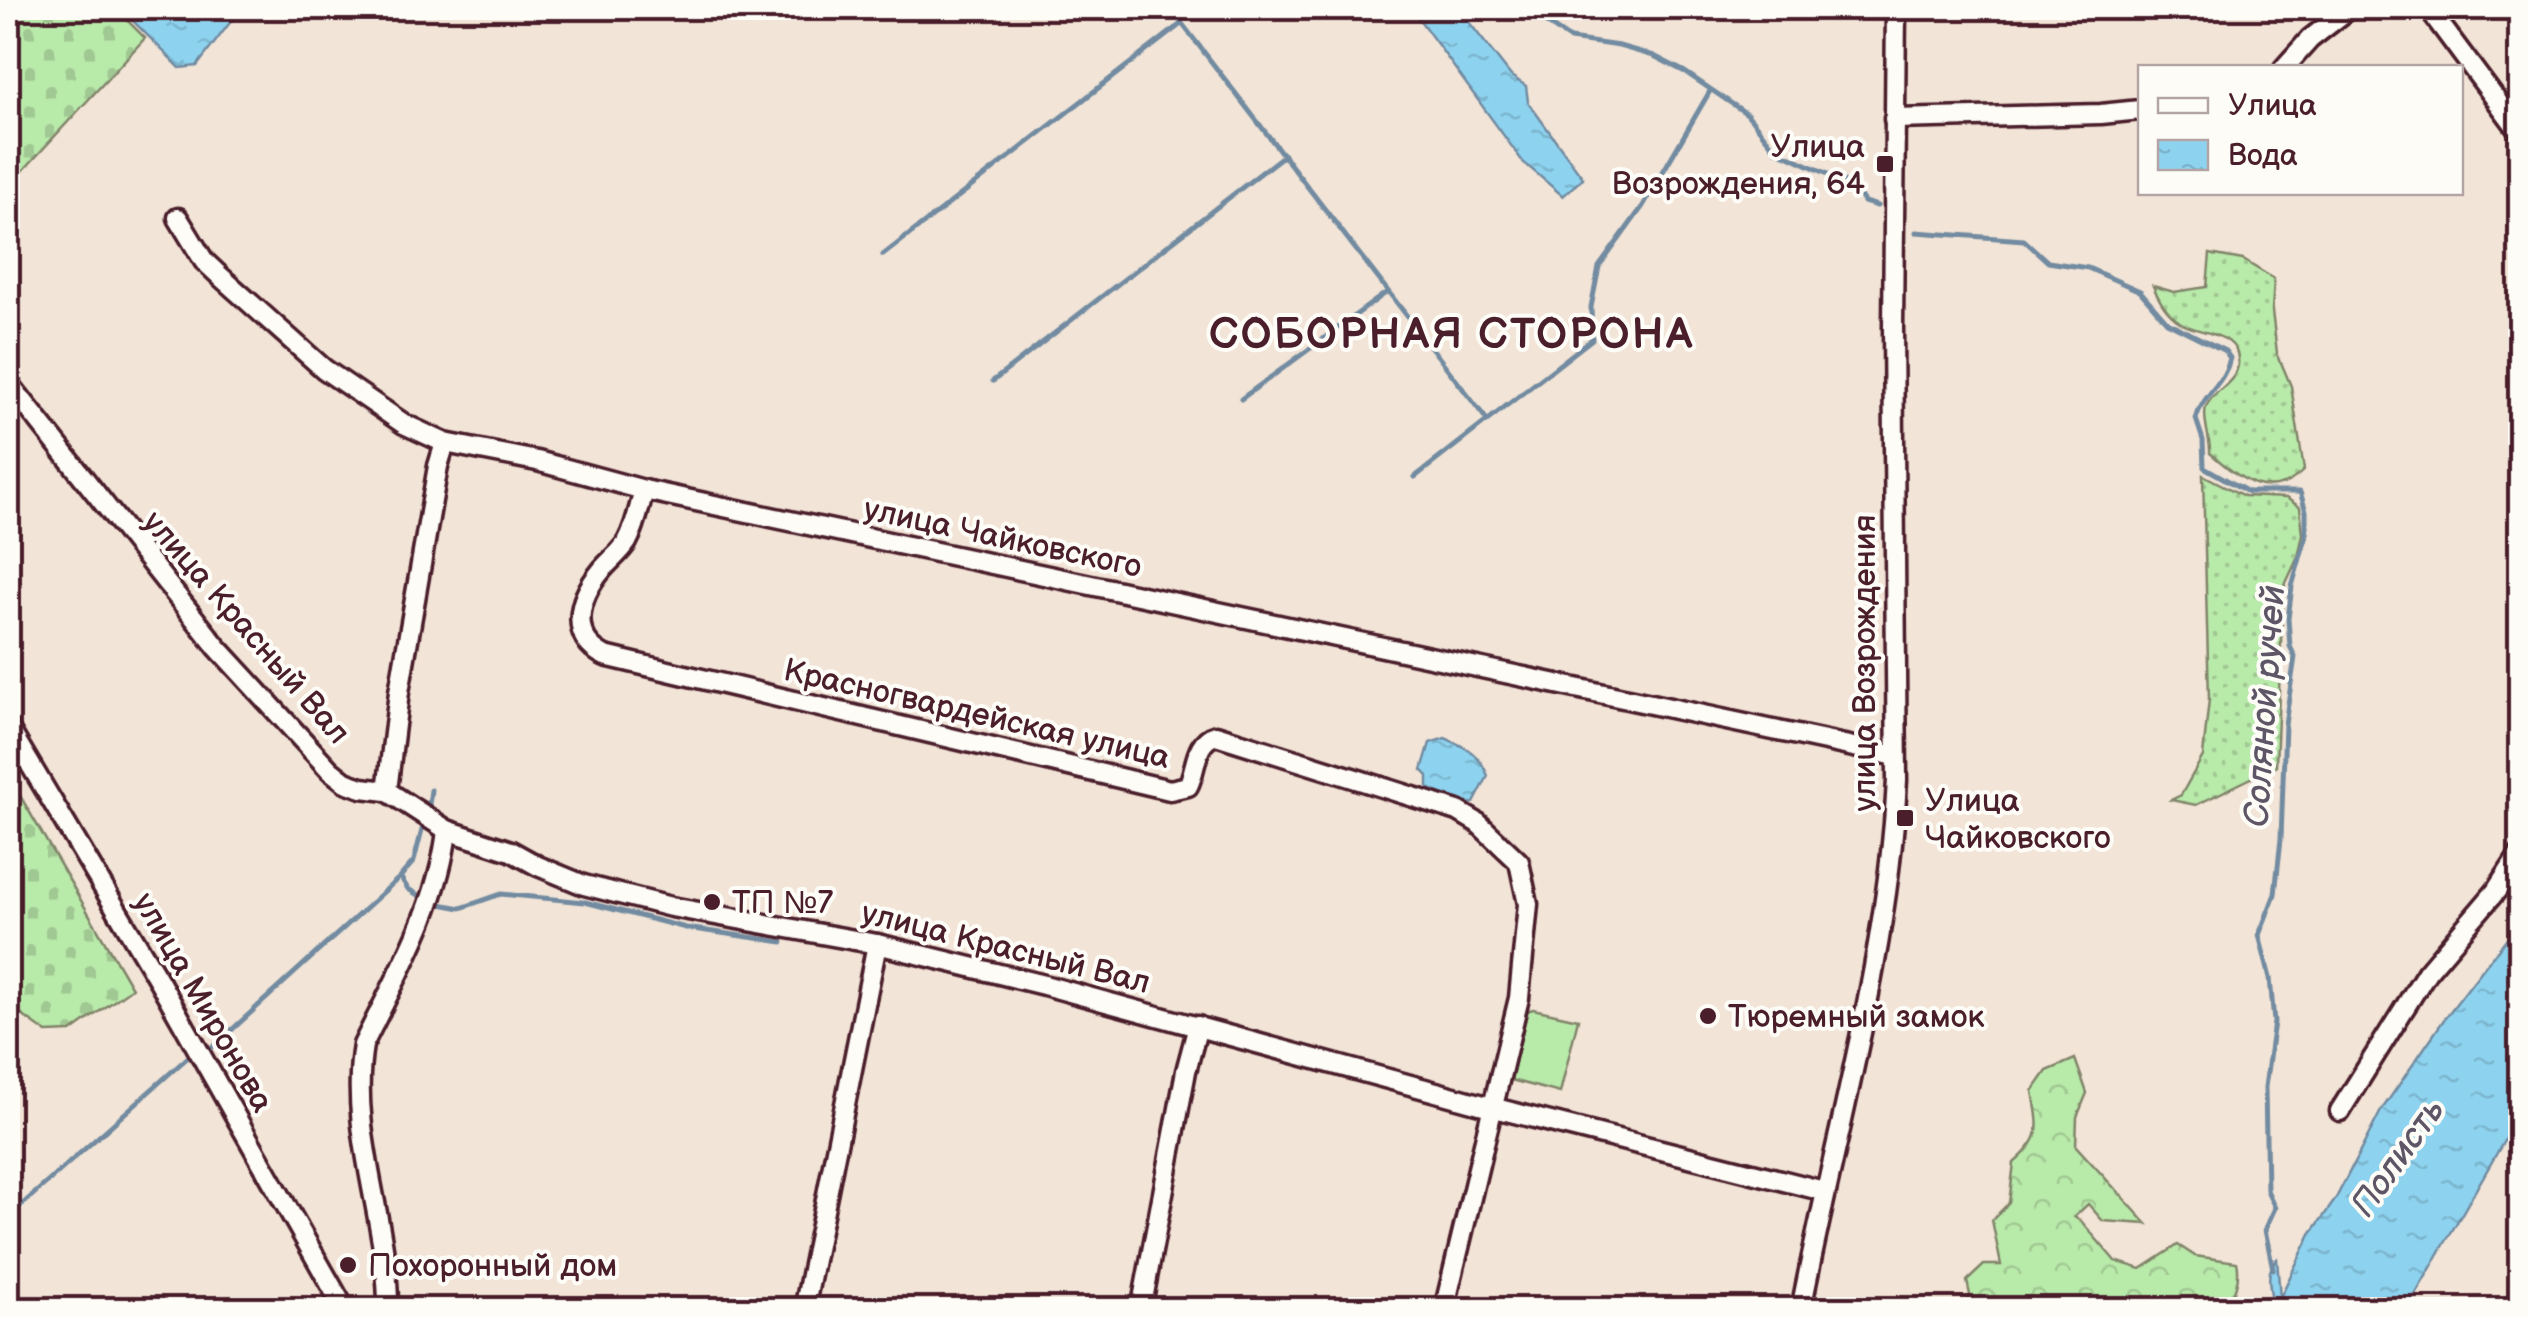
<svg xmlns="http://www.w3.org/2000/svg" width="2528" height="1317" font-family="'Balsamiq Sans',sans-serif">
<defs>
<pattern id="grass-dots" width="8" height="8" patternUnits="userSpaceOnUse" patternTransform="scale(2.5)"><rect width="8" height="8" fill="#b8eaaa"/><path d="M2 2h.1M6 6h.1" fill="none" stroke="#a0c892" stroke-width="1.8" stroke-linecap="round"/></pattern>
<pattern id="forest-crowns" width="20" height="18" patternUnits="userSpaceOnUse" patternTransform="scale(2.5)"><rect width="20" height="18" fill="#b8eaaa"/><path d="M2 6a3 3 0 1 1 6 0M12 15a3 3 0 1 1 6 0" fill="none" stroke="#a0c892"/></pattern>
<pattern id="cemetery-stones" width="16" height="16" patternUnits="userSpaceOnUse" patternTransform="scale(2.5)"><rect width="16" height="16" fill="#b8eaaa"/><path d="M2 7V4a2 2 0 0 1 4 0v3zM10 15v-3a2 2 0 0 1 4 0v3z" fill="#a0c892"/></pattern>
<pattern id="water-ripples" width="26" height="14" patternUnits="userSpaceOnUse" patternTransform="scale(2.5)"><rect width="26" height="14" fill="#8dd3ef"/><path d="M2 4q2-2 4 0t4 0M15 11q2-2 4 0t4 0" fill="none" stroke="#7bb5cd"/></pattern>
</defs>
<rect width="100%" height="100%" fill="#f2e4d6"/>
<filter id="ink" filterUnits="userSpaceOnUse"><feTurbulence type="fractalNoise" baseFrequency=".01" numOctaves="2"/><feDisplacementMap in="SourceGraphic" scale="20" xChannelSelector="R" yChannelSelector="G"/><feConvolveMatrix kernelMatrix="1 2 1 2 8 2 1 2 1" color-interpolation-filters="sRGB"/></filter>
<g filter="url(#ink)">
<g fill="url(#grass-dots)" stroke="#81846a" stroke-width="2.5">
<path d="M2210 254 2243 260 2274 279 2272 311 2277 353 2291 386 2304 470C2270 505 2239 478 2210 453 2211 439 2202 420 2206 407 2212 390 2235 385 2238 365 2242 331 2199 335 2181 323 2166 313 2160 302 2153 286L2174 292 2207 287Z"/>
<path d="M2203 475 2244 496 2286 498 2300 507 2303 534 2298 557 2285 585 2282 618 2276 766 2196 805 2171 800 2181 795 2203 756 2209 699Z"/>
</g>
<path fill="url(#forest-crowns)" stroke="#81846a" stroke-width="2.5" d="M2075 1059 2087 1093 2077 1117 2076 1146 2147 1224 2103 1221 2088 1204 2074 1217 2081 1221 2115 1261 2141 1269 2178 1245 2195 1256 2237 1262C2241 1279 2234 1296 2223 1309H1962L1970 1295 1967 1281 1984 1265H2001L1992 1220 2009 1203 2014 1163C2044 1137 2039 1128 2033 1091L2047 1071Z"/>
<g fill="url(#cemetery-stones)" stroke="#81846a" stroke-width="2.5">
<path d="M8 8H115L145 38 8 187Z"/>
<path d="M8 775 132 988 71 1032 47 1033 8 1005Z"/>
</g>
<path fill="#b8eaaa" stroke="#81846a" stroke-width="2.5" d="M1533 1009 1578 1019 1560 1093 1511 1080 1527 1011Z"/>
<g fill="url(#water-ripples)" stroke="#728ba1" stroke-width="2.5">
<path d="M120 8H241L197 66 180 68Z"/>
<path d="M1411 8H1458L1511 76 1526 86 1528 102 1583 178 1563 196 1523 162Z"/>
<path d="M1445 738C1466 747 1480 754 1488 776L1474 803 1462 804 1428 788V776L1422 770 1430 743Z"/>
<path d="M2520 921V1113L2407 1309H2273C2272 1292 2263 1273 2277 1259L2280 1297 2311 1234 2335 1200 2381 1111 2445 1018Z"/>
</g>
<g fill="none" stroke-linecap="round" stroke-linejoin="round">
<g stroke="#728ba1" stroke-width="5">
<path d="M1170 8 1487 420"/>
<path d="M1524 8 1570 39 1619 46 1654 56 1685 72 1747 114 1776 150 1854 186 1864 202 1877 206"/>
<path d="M1916 232 2024 240 2048 262 2088 268 2140 291 2167 322 2225 351 2230 358C2225 383 2202 395 2196 419L2203 440 2204 467 2248 492H2300L2306 511V537L2292 586 2288 619 2290 646 2295 657 2285 724 2281 839 2275 894 2259 935 2270 978 2274 1022 2265 1087 2267 1190 2275 1208 2265 1230 2273 1269"/>
<path d="M883 255 1181 24"/>
<path d="M993 381 1284 155"/>
<path d="M1241 399 1387 292"/>
<path d="M1415 477 1592 339 1591 307 1599 267 1643 206 1710 91"/>
<path d="M428 812 431 790"/>
<path d="M401 878 408 889 425 899"/>
<path d="M440 904 461 908 501 894 585 902 686 928 783 942"/>
<path d="M213 1047 400 877 414 861 424 822"/>
<path d="M8 1217 187 1058"/>
</g>
<g stroke="#4a1f2b" stroke-width="25">
<g id="street">
<path d="M2428 8 2520 132"/>
<path d="M2284 68 2310 39 2350 8"/>
<path d="M1894 119 2101 114 2140 110"/>
<path d="M178 218 204 261 221 277 324 369 404 424 445 443 537 461 644 490 1896 756"/>
<path d="M8 382 217 647 330 770 345 782 362 788 387 791 447 830 511 851 538 866 584 885 671 907 877 944 1044 985 1491 1107 1824 1191"/>
<path d="M644 490C639 508 636 526 627 542 620 553 609 561 601 571 578 599 568 637 605 656L1170 790 1188 786C1197 769 1194 741 1216 735L1458 811 1478 823 1519 862 1528 904 1519 998 1444 1310"/>
<path d="M8 727 159 981 345 1310"/>
<path d="M387 791 399 692 438 466 445 443"/>
<path d="M2340 1111 2427 972 2496 891 2520 854"/>
<path d="M388 1310C389 1221 348 1135 363 1045 396 977 439 906 447 830"/>
<path d="M804 1310 877 944"/>
<path d="M1141 1310 1186 1071 1198 1026"/>
<path d="M1801 1310C1835 1134 1888 959 1897 780L1893 329 1896 8"/>
</g>
</g>
<use href="#street" stroke="#fdfcf7" stroke-width="18"/>
</g>
</g>
<g fill="#4a1f2b" stroke="#fdfcf7" stroke-width="4">
<rect x="1875" y="154" width="20" height="20" rx="5"/>
<rect x="1895" y="808" width="20" height="20" rx="5"/>
<circle cx="712" cy="902" r="10"/>
<circle cx="1708" cy="1016" r="10"/>
<circle cx="348" cy="1265" r="10"/>
</g>
<g text-anchor="middle" stroke-width="8" stroke-linejoin="round" paint-order="stroke">
<g font-size="32" fill="#4a1f2b" stroke="#fdfcf7" text-anchor="start">
<text x="1865" y="157" text-anchor="end">Улица<tspan x="1865" dy="37">Возрождения, 64</tspan></text>
<text x="1925" y="811">Улица<tspan x="1925" dy="37">Чайковского</tspan></text>
<text x="732" y="913">ТП №7</text>
<text x="1728" y="1027">Тюремный замок</text>
<text x="368" y="1276">Похоронный дом</text>
</g>
<g font-size="32" fill="#4a1f2b" stroke="#fdfcf7">
<text transform="translate(1003 537) rotate(12)" y="11">улица Чайковского</text>
<text transform="translate(247 627) rotate(49)" y="11">улица Красный Вал</text>
<text transform="translate(1864 663) rotate(-90)" y="11">улица Возрождения</text>
<text transform="translate(977 713) rotate(13)" y="11">Красногвардейская улица</text>
<text transform="translate(1006 947) rotate(14)" y="11">улица Красный Вал</text>
<text transform="translate(204 1002) rotate(60)" y="11">улица Миронова</text>
</g>
<g font-size="35" font-style="italic" fill="#5e5566" stroke="#fdfcf7">
<text transform="translate(2264 706) rotate(-86)" y="12">Соляной ручей</text>
<text transform="translate(2397 1157) rotate(-55)" y="12">Полисть</text>
</g>
<g font-size="42" font-weight="bold" letter-spacing="2.5" fill="#4a1f2b" stroke="#fdfcf7">
<text x="1452" y="348">СОБОРНАЯ СТОРОНА</text>
</g>
</g>
<rect width="2528" height="1317" fill="none" stroke="#fdfcf7" stroke-width="40"/>
<rect x="20" y="20" width="2488" height="1277" fill="none" stroke="#4a1f2b" stroke-width="4" filter="url(#ink)"/>
<rect x="2138" y="65" width="325" height="130" fill="#fdfcf7" stroke="#b5a4a5" stroke-width="2.5"/>
<rect x="2158" y="98" width="50" height="15" fill="#fdfcf7" stroke="#b5a4a5" stroke-width="2.5"/>
<text x="2228" y="115" font-size="30" fill="#4a1f2b">Улица</text>
<rect x="2158" y="140" width="50" height="30" fill="url(#water-ripples)" stroke="#b5a4a5" stroke-width="2.5"/>
<text x="2228" y="165" font-size="30" fill="#4a1f2b">Вода</text>
</svg>
